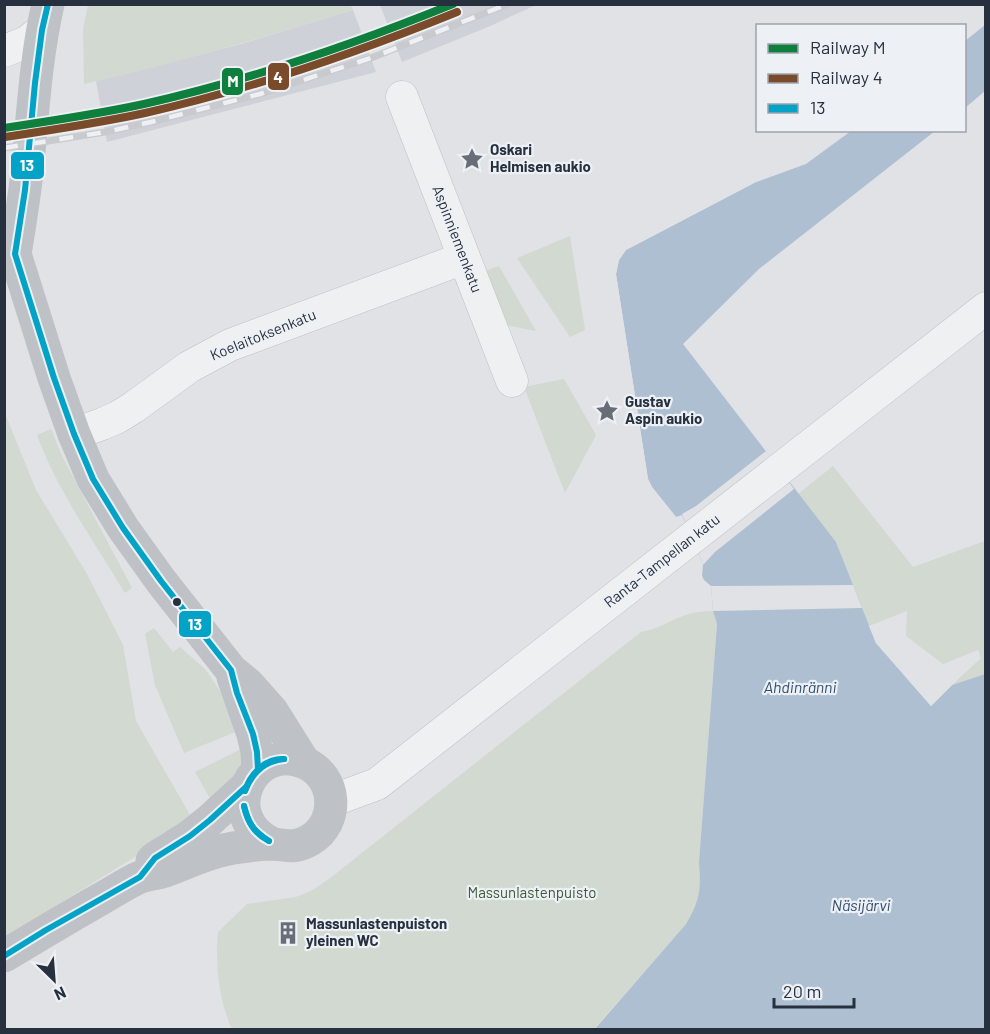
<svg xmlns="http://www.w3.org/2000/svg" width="990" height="1034" font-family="Barlow,sans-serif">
<rect width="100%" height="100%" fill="#e0e2e5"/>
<g fill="#ced2d8">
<path d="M380 5H536L488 27 402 62Z"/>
<path d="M353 10 376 72 107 142 96 81 241 44Z"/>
</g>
<g fill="#d1d9d0">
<path d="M350 4 353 10C264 37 175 64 84 84L83 29 88 5Z"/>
<path d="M570 236 585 330 570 337 517 258Z"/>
<path d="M499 266 536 331 500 324 480 273Z"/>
<path d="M564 379 596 435 565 493 524 387Z"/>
<path d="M4 411 36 490 87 574 123 645 136 721 190 815 164 839 5 937Z"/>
<path d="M51 429 61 454 132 588 125 593C94 541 58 492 37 435Z"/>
<path d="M833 466 913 567 985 541V674L952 685 981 658 978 650 943 664 906 636 907 611 869 626 836 542 798 494Z"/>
<path d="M713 611 717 623 699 862C701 890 700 900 686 924L594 1029H232C219 1002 215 962 218 932L247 904 296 897 311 891 329 879 641 632C656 630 669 621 683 616 693 612 703 611 713 611Z"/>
<path d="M154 628 173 652 180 647 205 669 228 703 240 730 184 753 155 685 145 634Z"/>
<path d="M243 748 241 764 232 784 213 804 195 772Z"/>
</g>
<g fill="#aebfd1">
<path d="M985 25V91L965 108V41Z"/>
<path d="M851 131H935L759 269 683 344 836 542 876 643 931 706 952 685 985 674V1029L594 1030 686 924C700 900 701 890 699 862L717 624 713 611 711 586 704 580 702 576 703 565 682 515 676 517 652 487 648 479 616 274 619 260 626 250 754 183 806 164Z"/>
</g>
<g fill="#e0e2e5">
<path d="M753 181 754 183 626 250 619 260 616 274 648 479 652 487 676 517 673 518 650 489 645 480 613 274 616 260 624 247Z"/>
<path d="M766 451 794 489 715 552 703 565 682 514 696 506Z"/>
<path d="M853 585 862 608 713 611 711 586Z"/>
<path d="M872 625 879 642 931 702 950 683 957 680 931 706 876 643 869 626Z"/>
</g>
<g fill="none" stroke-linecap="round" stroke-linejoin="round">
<g stroke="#bec0c3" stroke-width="33">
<g id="street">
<path d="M4 51 27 42 42 30"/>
<path d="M402 97 512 381"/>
<path d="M74 434 102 424 118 417 134 407 189 367 230 345 464 258"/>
<path d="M331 801 377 784 986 308"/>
</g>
</g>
<use href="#street" stroke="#eff0f2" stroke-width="32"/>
<g stroke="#bec1c5" stroke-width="33">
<path d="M4 235 15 254 54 378 74 434 93 479 123 528 161 581 231 670 248 684 272 711 304 762"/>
<path d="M15 254C20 224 25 194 28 163 33 110 36 57 48 4"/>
<path d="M233 677 253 734 257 752 258 770"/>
<path d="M152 861 155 858 190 836 210 820 246 787"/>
<path d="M4 956C36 937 67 918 99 900 112 893 125 884 138 878 147 874 156 874 165 871 182 865 198 857 216 852 233 847 253 845 270 844 286 844 293 850 310 840 340 822 337 777 305 763 253 740 215 817 273 844"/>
</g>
<g stroke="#c9cacd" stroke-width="7">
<path id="rail" d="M4 148 105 132 151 122 260 94 371 58 508 4"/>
</g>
<use href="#rail" stroke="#edf0f5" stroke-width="4.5" stroke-dasharray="14" stroke-linecap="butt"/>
<g stroke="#edf0f5" stroke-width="10">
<g id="bus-1">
<path d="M48 4 42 30 35 83 25 190 15 254 54 378 74 434 93 479 123 528 161 581 231 670 237 693 253 734 257 752 258 770"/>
<path d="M245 791C250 774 265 758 284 759"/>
<path d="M245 791C252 773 265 761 284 759"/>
<path d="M244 806C248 824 254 831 269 841"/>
<path d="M244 806C248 822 254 834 269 841"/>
<path d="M4 956 46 930 140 877 155 858 190 836 210 820 246 787"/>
</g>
</g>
<use href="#bus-1" stroke="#02a3c7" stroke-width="6"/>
<g stroke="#edf0f5" stroke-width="12">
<path id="rail-1" d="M4 128C51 121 98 114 144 104 250 80 352 45 453 4"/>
</g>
<g stroke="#edf0f5" stroke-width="12">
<path id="rail-2" d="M5 137C52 130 99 123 145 113 252 89 356 53 457 12"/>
</g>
<use href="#rail-1" stroke="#0e7f3c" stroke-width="8"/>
<use href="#rail-2" stroke="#7a4b2a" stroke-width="8"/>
</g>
<defs>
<g id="sight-bare" transform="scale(1.8)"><path d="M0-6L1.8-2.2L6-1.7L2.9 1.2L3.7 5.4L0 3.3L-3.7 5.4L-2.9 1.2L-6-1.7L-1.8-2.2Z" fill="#686e78" stroke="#edf0f5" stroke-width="2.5" paint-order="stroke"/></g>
<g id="building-bare" transform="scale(1.8)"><path d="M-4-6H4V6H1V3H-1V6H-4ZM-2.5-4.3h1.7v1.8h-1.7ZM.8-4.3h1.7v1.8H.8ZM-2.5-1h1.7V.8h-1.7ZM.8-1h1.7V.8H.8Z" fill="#686e78" stroke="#edf0f5" stroke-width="2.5" paint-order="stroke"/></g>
</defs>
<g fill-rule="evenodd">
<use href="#sight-bare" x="472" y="159"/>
<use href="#sight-bare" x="607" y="411"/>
<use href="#building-bare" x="288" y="933"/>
</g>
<circle fill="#27303e" stroke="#edf0f5" stroke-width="2" cx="177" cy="602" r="5"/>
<g text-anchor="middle" stroke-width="4.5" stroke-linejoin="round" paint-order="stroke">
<g font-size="15" font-weight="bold" fill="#27303e" stroke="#edf0f5" text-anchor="start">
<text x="490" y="155">Oskari<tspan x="490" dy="17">Helmisen aukio</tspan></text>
<text x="625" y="407">Gustav<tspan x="625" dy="17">Aspin aukio</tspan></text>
<text x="306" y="929">Massunlastenpuiston<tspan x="306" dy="17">yleinen WC</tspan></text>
</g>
<g font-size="15" fill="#27303e" stroke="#edf0f5">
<text transform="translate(457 239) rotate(69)" y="5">Aspinniemenkatu</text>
<text transform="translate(263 335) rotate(-22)" y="5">Koelaitoksenkatu</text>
<text transform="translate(662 561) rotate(-38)" y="5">Ranta-Tampellan katu</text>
</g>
<g font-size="15" fill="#3c5a34" stroke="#edf0f5">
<text x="532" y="898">Massunlastenpuisto</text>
</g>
<g font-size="16" font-style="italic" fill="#314f72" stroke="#edf0f5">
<text x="800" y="693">Ahdinränni</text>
<text x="861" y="911">Näsijärvi</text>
</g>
</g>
<g stroke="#edf0f5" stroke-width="2">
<rect x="267" y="62" width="23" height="29" rx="6" fill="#7a4b2a"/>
<rect x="221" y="67" width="23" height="29" rx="6" fill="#0e7f3c"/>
<rect x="10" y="151" width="35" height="29" rx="6" fill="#02a3c7"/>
<rect x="178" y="610" width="34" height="28" rx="6" fill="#02a3c7"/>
</g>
<g font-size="16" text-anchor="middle" font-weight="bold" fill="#fff">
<text x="278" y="83">4</text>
<text x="233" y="87">M</text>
<text x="27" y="171">13</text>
<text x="195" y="630">13</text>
</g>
<rect width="990" height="1034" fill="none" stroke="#27303e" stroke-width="12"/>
<rect x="756" y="24" width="210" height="108" fill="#edf0f5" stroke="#9ea3ac" stroke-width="1.5"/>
<rect x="768" y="44" width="30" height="9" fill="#0e7f3c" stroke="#9ea3ac" stroke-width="1.5"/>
<text x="810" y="54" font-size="18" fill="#27303e">Railway M</text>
<rect x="768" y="74" width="30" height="9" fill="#7a4b2a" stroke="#9ea3ac" stroke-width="1.5"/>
<text x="810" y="84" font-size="18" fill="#27303e">Railway 4</text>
<rect x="768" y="104" width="30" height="9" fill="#02a3c7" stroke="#9ea3ac" stroke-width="1.5"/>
<text x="810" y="114" font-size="18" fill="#27303e">13</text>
<g transform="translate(54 980) rotate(155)" stroke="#edf0f5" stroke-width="4.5" paint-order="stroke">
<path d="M0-4.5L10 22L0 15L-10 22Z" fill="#27303e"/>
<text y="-9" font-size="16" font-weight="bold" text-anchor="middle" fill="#27303e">N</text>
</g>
<path d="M774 998v9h80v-9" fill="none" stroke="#27303e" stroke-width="3"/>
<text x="783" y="998" font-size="18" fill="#27303e" stroke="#edf0f5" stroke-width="4.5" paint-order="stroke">20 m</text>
</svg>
